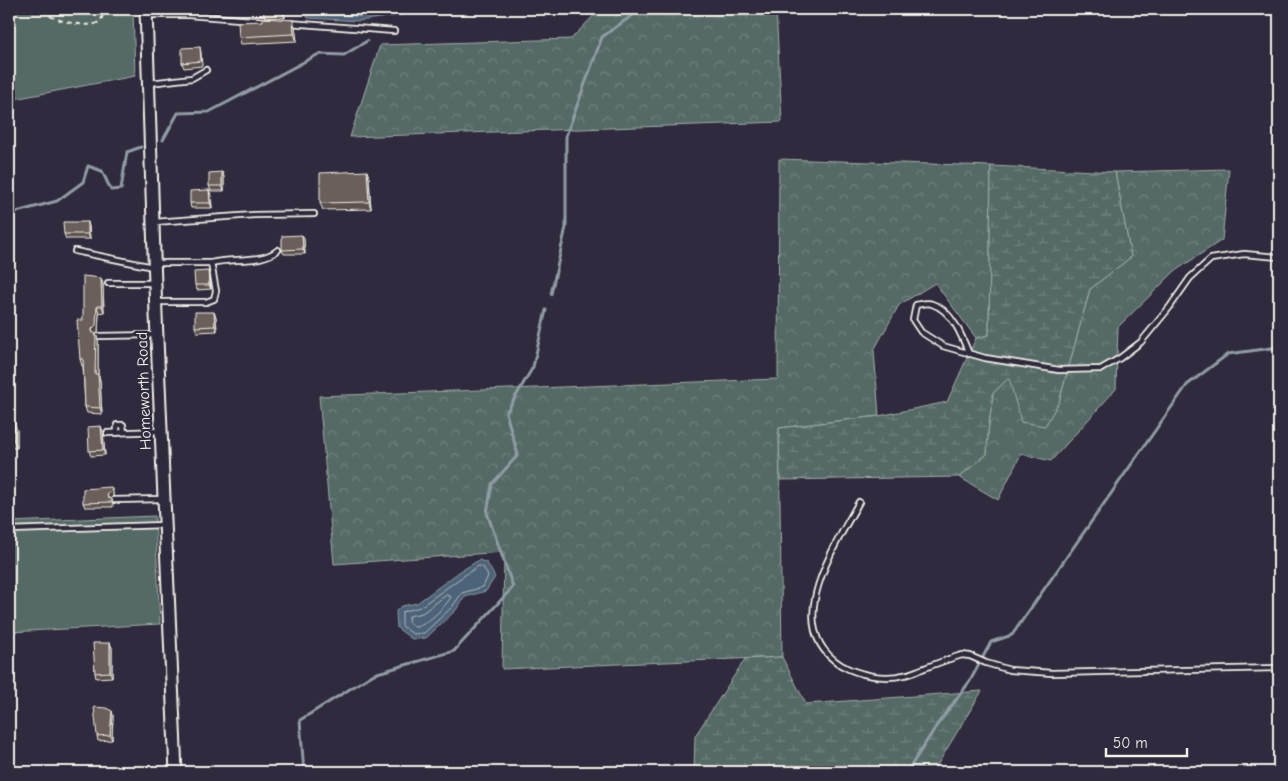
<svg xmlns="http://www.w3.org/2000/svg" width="1288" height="781" font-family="'Comic Neue',sans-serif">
<defs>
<pattern id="forest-crowns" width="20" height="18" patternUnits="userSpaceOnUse" patternTransform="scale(1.25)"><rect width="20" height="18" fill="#556b66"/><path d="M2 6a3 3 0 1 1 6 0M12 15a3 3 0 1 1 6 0" fill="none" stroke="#6e817c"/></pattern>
<pattern id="wetland-marsh" width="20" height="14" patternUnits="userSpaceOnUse" patternTransform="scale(1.25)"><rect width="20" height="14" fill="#556b66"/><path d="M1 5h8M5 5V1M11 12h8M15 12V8" fill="none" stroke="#6e817c"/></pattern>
</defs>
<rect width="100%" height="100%" fill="#2f2a3d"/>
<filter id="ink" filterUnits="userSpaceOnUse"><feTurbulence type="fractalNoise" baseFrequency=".02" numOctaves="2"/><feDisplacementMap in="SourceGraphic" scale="10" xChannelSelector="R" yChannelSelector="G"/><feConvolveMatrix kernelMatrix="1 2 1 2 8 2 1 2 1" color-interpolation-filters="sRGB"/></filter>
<g filter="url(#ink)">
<g fill="#556b66" stroke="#a4aea7">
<path d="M9 9H133L135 76 9 100Z"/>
<path d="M155 516 160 624 9 632V522Z"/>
</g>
<g fill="url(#forest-crowns)" stroke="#a4aea7">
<path d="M600 9H776L782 122 350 137 380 45 571 39Z"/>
<path d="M779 159 991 166 989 335 976 338 935 283 899 305 874 350 879 416 779 428 782 657 502 669 504 552 334 564 319 396 778 379Z"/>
<path d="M1229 169 1222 240 1175 271 1118 327 1116 389 1051 461 1021 454 998 500 959 477 987 454 988 432 993 393 1009 378 1059 402 1090 289 1131 257 1115 172Z"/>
</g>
<g fill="url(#wetland-marsh)" stroke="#a4aea7">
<path d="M991 166 1115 172 1131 257 1090 289 1059 402 1045 426 1021 422 1009 378 993 393 988 432 987 454 959 477 780 480 779 428 879 416 947 402 976 338 989 335Z"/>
<path d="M782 657 806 704 982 691 933 772H694L695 736 745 659Z"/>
</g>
<g fill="#4e6479" stroke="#909ca5">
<path d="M304 9H404L401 15 359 21 308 18Z"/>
<path d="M479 560 487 563 495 577 486 591 465 597 456 610 426 638 412 639 397 628 396 611 402 606 417 603 459 572Z"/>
</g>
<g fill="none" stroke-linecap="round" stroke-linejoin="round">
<g stroke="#b2b9bc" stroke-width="1">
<path d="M310 9 313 14 358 16 399 9"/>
<path d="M479 566 483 567 488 576 483 587 462 593 452 607 424 633 413 634 402 626V612L420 607 462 577Z"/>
<path d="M447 595 451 597C446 606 425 627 415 627L408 622 409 616 422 613Z"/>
</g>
<g stroke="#909ca5" stroke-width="3">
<path d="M163 140 178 113 209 112 319 54 344 55 367 41"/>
<path d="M9 214 57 201 83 182 88 166 102 171 111 190 121 189 127 152 141 147"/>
<path d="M551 294 566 227V136L602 37 641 9"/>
<path d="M304 772 300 720 374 674 454 651 513 587 487 513 492 484 518 455 506 413 533 367 546 310"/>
<path d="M907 772 937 725 970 681 991 642 1012 635 1187 385 1228 354 1279 347"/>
</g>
<g stroke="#f4f1e8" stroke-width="8">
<g id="service">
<path d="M146 15H188L266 21"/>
<path d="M289 23 394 31"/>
<path d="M150 83 192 78 206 70"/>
<path d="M154 222 254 215 314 214"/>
<path d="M75 251 153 267"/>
<path d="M155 263H211L216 291 214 299 206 302H157"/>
<path d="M211 263C232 257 261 264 278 250"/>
<path d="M108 283H154"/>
<path d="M98 336 156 335"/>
<path d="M969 354C962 336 952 310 932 304 928 302 921 304 916 305L913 320 921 332 943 346 985 358 1059 370 1101 369 1120 358 1141 342 1169 308 1190 278 1211 259 1244 254 1279 257"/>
<path d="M107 433 160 431"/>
<path d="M117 433V425H123L124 432"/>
<path d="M113 500 163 499"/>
<path d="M859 502C835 546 780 627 841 665 858 675 884 680 904 675 910 674 916 671 922 669 935 664 948 659 962 655L970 656 986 663 1010 670 1052 673 1279 668"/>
<path d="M9 530 164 525"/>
</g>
</g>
<g stroke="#f4f1e8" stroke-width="15">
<path id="tertiary" d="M146 9 156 315 176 772"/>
</g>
<path stroke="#f4f1e8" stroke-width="2" stroke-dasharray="5 4" stroke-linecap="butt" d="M44 9C44 9 49 15 49 15 56 21 89 28 97 23 103 20 103 14 103 9"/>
<use href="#service" stroke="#2f2a3d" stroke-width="4.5"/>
<use href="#tertiary" stroke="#2f2a3d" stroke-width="11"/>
</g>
<g fill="#5b514d" stroke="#f4f1e8">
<path d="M262 9H284L285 18 265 17Z"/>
<path d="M295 27 297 41 241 44 239 37Z"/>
<path d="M200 47 201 52 202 66 184 68 182 63Z"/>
<path d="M367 171 369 178 371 209 323 210 320 203Z"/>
<path d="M222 172 224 177V191H211L209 186Z"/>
<path d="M209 190 211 195 212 208H191L190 203Z"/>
<path d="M88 222 89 227 90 239H66L64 234Z"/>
<path d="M304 239 305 254H284L282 250Z"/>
<path d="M209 276 211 289 197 290 195 285Z"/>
<path d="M103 284 104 312 99 313 98 332 96 334 98 340V374L100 380 102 414 87 413 85 407 83 366H82L80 359Z"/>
<path d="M214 312 216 317 217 331 197 332 195 327Z"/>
<path d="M9 422 17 430V448H9Z"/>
<path d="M103 431 105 455 91 456 89 451Z"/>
<path d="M113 492V496L110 499H112L113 507H85L83 503Z"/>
<path d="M110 643 112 648V677L96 678 95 673Z"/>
<path d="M112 711 113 716 112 740 98 741 97 736Z"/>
</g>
<g fill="#4a423f" stroke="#f4f1e8">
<path d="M282 9H284L285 18 282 11Z"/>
<path d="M293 20 295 27 297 41 294 34Z"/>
<path d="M367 171 369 178 371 209 369 202Z"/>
<path d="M222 172 224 177V191L222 186Z"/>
<path d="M209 190 211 195 212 208 210 203Z"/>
<path d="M88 222 89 227 90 239 88 234Z"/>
<path d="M302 235 304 239 305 254 303 249Z"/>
<path d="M208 271 209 276 211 289 209 285Z"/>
<path d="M101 278 103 284 104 312 102 306Z"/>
<path d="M97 306 99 313 98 332 96 334 98 340V374L100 380 102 414 100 408 95 374 94 336 92 329Z"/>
<path d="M214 312 216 317 217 331 215 326Z"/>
<path d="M14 422 17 430V448L14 440Z"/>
<path d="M101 426 103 431 105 455 103 450Z"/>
<path d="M111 487 113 492V496L109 500 107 495Z"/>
<path d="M110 643 112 648V677L110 672Z"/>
<path d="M112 711 113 716 112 740 110 735Z"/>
</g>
<g fill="#6a5e5a" stroke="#f4f1e8">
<path d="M262 9H282V11L262 10Z"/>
<path d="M263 18 293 20 294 34 239 37 238 22 263 21Z"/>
<path d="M200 47 201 61 182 63V48Z"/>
<path d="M367 171 369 202 320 203V173Z"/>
<path d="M222 172V186H209V173Z"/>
<path d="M209 190 210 203H190V191Z"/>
<path d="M63 222H88V234H64Z"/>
<path d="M302 235 303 249 282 250V236Z"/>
<path d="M208 271 209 285H195L194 272Z"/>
<path d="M83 276 101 278 102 306H97L96 325 92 329V332L96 334 95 374H98L100 408 85 407 83 359H80L77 320H83Z"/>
<path d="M195 312H214L215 326 195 327Z"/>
<rect x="9" y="422" width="5" height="18"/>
<path d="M101 426 103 450 89 451 88 427Z"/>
<path d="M111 487 112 491 107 495 108 498 112 499V502L83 503V489Z"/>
<path d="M93 643H110V672L95 673Z"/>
<path d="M94 707 106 708 112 711 110 735 97 736Z"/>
</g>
</g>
<g text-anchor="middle" stroke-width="4.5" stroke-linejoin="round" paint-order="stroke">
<g font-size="16" fill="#f4f1e8" stroke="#2f2a3d">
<text transform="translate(143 391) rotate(-92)" y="6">Homeworth Road</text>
</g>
</g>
<rect width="1288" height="781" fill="none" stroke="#2f2a3d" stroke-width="30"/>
<rect x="15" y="15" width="1258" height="751" fill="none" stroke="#f4f1e8" stroke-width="2" filter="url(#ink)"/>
<path d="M1106 748v8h81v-8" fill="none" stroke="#f4f1e8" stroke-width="2.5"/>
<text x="1113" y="748" font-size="15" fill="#f4f1e8" stroke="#2f2a3d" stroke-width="4" paint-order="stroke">50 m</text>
</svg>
